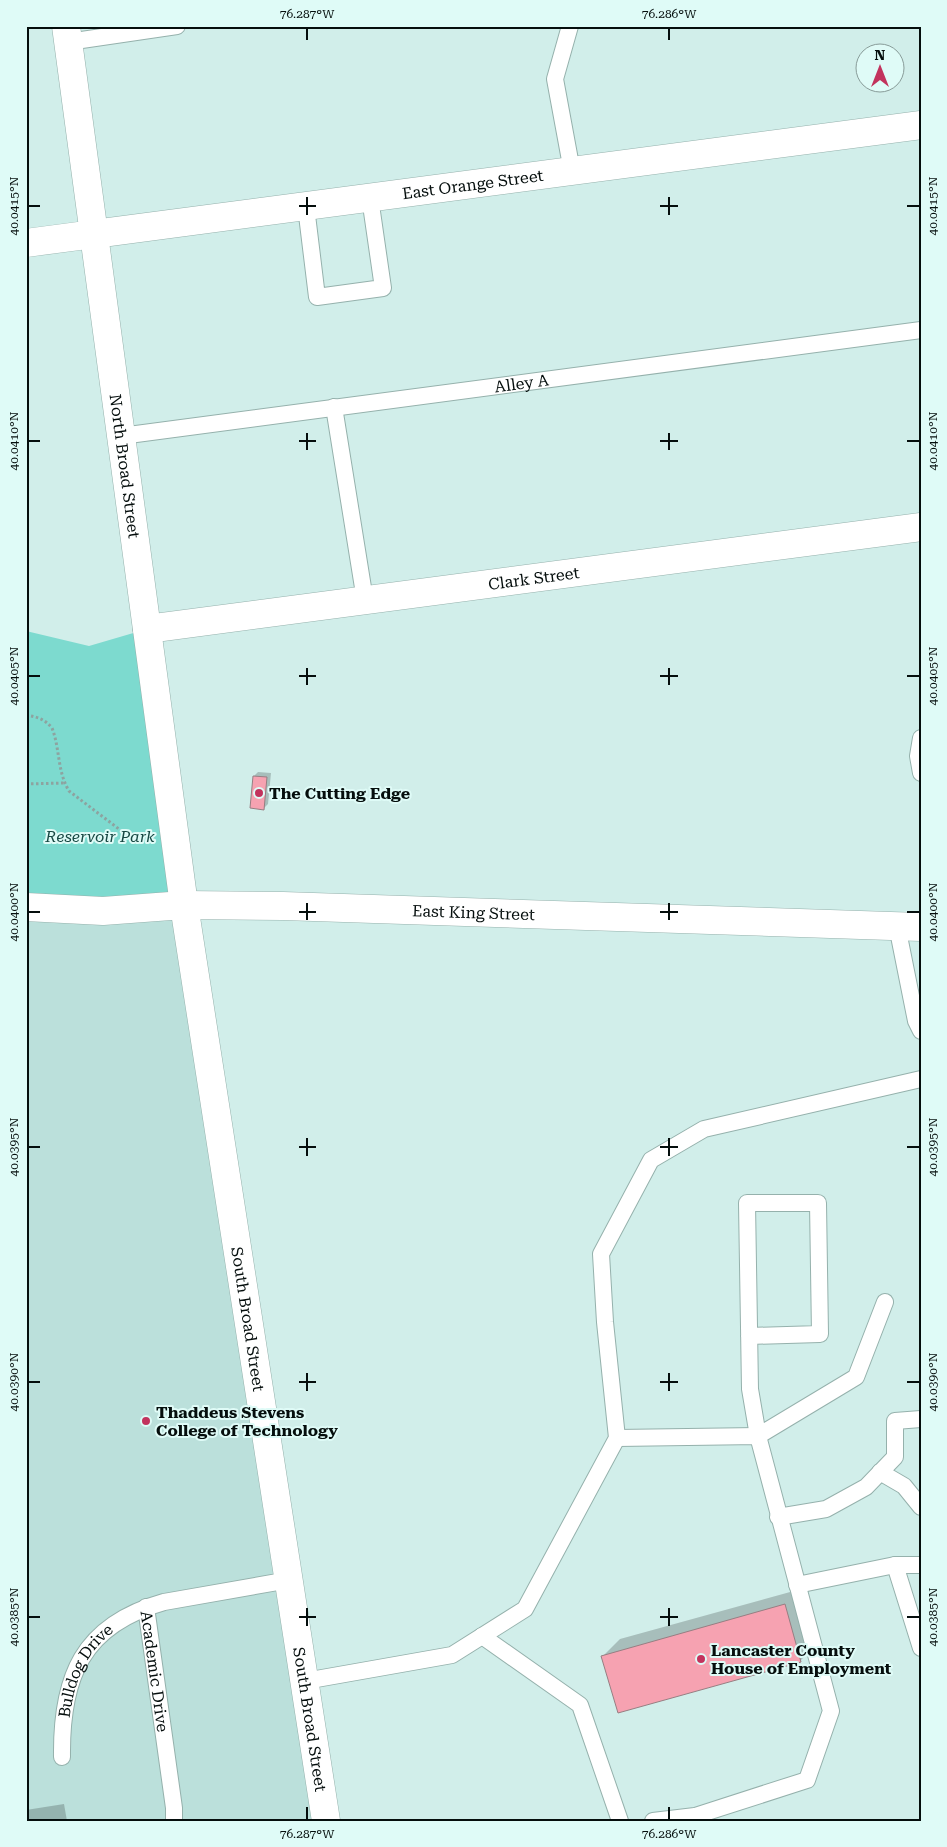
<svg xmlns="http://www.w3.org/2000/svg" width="947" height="1847" font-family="'Roboto Serif',serif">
<rect width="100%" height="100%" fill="#d1eeea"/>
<path fill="#bbe0db" d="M184 905 326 1821H26V907Z"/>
<path fill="#7ddacf" d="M147 629 184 905 26 907V631L89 646Z"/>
<g fill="#0003">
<path d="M258 772 271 773 268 804 264 808 254 776Z"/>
<path d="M801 1589 817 1644 800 1661 603 1656 620 1639Z"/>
<path d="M64 1804 67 1821H26V1810Z"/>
</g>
<g fill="#f6a2b1" stroke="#977e82">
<path d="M253 776 267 777 264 810 250 808Z"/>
<path d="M785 1604 801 1662 618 1713 601 1656Z"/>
</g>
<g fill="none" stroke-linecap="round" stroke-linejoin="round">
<g stroke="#95b1ac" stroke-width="18">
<g id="lane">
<path d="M570 26 555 79 572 171"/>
<path d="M68 42 177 26"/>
<path d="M306 207 317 297 383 288 370 198"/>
<path d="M334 407 365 600"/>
<path id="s1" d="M121 436 921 330"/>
<path d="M921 738 918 756 921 773"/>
<path d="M897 926 916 1021 921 1031"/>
<path d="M749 1336 820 1334 818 1203H747L750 1389 758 1436 856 1377 885 1302"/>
<path d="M617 1438 758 1436 831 1711 807 1780 695 1816 653 1821"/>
<path d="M880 1472 904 1486 921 1507"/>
<path d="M778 1517 826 1509 866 1487 895 1457V1421L921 1419"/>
<path d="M895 1565 921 1648"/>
<path d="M797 1585 895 1565H921"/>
<path id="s2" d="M146 1607 174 1808V1821"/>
<path d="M482 1636 580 1705 620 1821"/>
<path d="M305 1681 452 1655 525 1609 617 1438 605 1322 601 1254 651 1160 704 1129 921 1079"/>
<path id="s3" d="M62 1757C61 1677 82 1625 164 1602L289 1580"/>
</g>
</g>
<g stroke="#95b1ac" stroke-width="29">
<g id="street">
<path id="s4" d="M94 234 921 125"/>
<path id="s5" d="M147 629 921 527"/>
</g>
</g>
<g stroke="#95b1ac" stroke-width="29">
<g id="secondary">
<path id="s6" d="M184 905 326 1821"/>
</g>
</g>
<g stroke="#95b1ac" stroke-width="29">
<g id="primary">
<path id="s7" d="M66 26 184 905"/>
<path d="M26 243 94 234"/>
<path id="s8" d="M26 907 103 911 184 905 283 906 921 927"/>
</g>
</g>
<g stroke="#8da3a0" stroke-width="3" stroke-dasharray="2.5 2.5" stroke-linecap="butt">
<path d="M26 715C37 717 45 719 52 728 60 748 57 771 69 791L136 842"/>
<path d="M26 784 64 783"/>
</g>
<use href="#lane" stroke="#fff" stroke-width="16"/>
<use href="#street" stroke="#fff" stroke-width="28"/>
<use href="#secondary" stroke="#fff" stroke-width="28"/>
<use href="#primary" stroke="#fff" stroke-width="28"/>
</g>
<path fill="none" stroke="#050e0d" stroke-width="2" d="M307 28V40M669 28V40M307 197V215M669 197V215M28 206H40M299 206H316M660 206H678M907 206H920M307 433V450M669 433V450M28 441H40M299 441H316M660 441H678M907 441H920M307 668V685M669 668V685M28 676H40M299 676H316M660 676H678M907 676H920M307 903V920M669 903V920M28 912H40M299 912H316M660 912H678M907 912H920M307 1138V1156M669 1138V1156M28 1147H40M299 1147H316M660 1147H678M907 1147H920M307 1373V1391M669 1373V1391M28 1382H40M299 1382H316M660 1382H678M907 1382H920M307 1608V1626M669 1608V1626M28 1617H40M299 1617H316M660 1617H678M907 1617H920M307 1807V1820M669 1807V1820"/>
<g fill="#c2335d" stroke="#dffbf7" stroke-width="2">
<circle cx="259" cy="793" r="5"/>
<circle cx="146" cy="1421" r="5"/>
<circle cx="701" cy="1659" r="5"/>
</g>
<g text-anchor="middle" stroke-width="4" stroke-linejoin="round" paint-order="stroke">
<g font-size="16" fill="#050e0d" stroke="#dffbf7">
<text dy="6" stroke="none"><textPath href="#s4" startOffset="382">East Orange Street</textPath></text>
<text dy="6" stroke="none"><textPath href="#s1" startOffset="404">Alley A</textPath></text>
<text dy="6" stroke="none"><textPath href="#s7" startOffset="444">North Broad Street</textPath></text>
<text dy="6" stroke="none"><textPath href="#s5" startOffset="390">Clark Street</textPath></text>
<text dy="6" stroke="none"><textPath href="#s8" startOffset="448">East King Street</textPath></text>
<text dy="6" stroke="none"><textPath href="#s6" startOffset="419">South Broad Street</textPath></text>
<text dy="6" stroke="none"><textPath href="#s2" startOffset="65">Academic Drive</textPath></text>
<text dy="6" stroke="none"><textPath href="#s3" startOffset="92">Bulldog Drive</textPath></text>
<text dy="6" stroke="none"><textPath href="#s6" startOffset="824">South Broad Street</textPath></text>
</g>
<g font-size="16" font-weight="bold" fill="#050e0d" stroke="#dffbf7" text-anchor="start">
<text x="269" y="799">The Cutting Edge</text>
<text x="156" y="1418">Thaddeus Stevens<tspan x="156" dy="18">College of Technology</tspan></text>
<text x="711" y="1656">Lancaster County<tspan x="711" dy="18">House of Employment</tspan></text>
</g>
<g font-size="16" font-style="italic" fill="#174843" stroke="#dffbf7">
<text x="100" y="842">Reservoir Park</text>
</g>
</g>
<rect width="947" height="1847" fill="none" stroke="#dffbf7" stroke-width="55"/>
<g transform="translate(880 68)"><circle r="24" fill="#dffbf7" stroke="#889c99"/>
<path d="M0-4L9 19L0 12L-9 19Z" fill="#c2335d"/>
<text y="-8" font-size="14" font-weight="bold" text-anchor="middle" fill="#050e0d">N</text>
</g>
<rect x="28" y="28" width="892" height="1792" fill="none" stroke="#050e0d" stroke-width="2"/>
<g font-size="12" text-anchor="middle" fill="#050e0d">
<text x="307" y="18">76.287°W</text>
<text x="669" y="18">76.286°W</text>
<text transform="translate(14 206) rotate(-90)" y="4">40.0415°N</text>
<text transform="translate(933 206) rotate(-90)" y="4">40.0415°N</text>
<text transform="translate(14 441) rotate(-90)" y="4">40.0410°N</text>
<text transform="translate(933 441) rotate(-90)" y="4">40.0410°N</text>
<text transform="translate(14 676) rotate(-90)" y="4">40.0405°N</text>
<text transform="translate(933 676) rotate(-90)" y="4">40.0405°N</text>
<text transform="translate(14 912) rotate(-90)" y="4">40.0400°N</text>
<text transform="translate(933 912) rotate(-90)" y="4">40.0400°N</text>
<text transform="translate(14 1147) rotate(-90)" y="4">40.0395°N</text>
<text transform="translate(933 1147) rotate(-90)" y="4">40.0395°N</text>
<text transform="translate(14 1382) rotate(-90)" y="4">40.0390°N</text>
<text transform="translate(933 1382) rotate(-90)" y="4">40.0390°N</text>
<text transform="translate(14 1617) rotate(-90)" y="4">40.0385°N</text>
<text transform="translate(933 1617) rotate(-90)" y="4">40.0385°N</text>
<text x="307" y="1838">76.287°W</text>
<text x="669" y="1838">76.286°W</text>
</g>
</svg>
